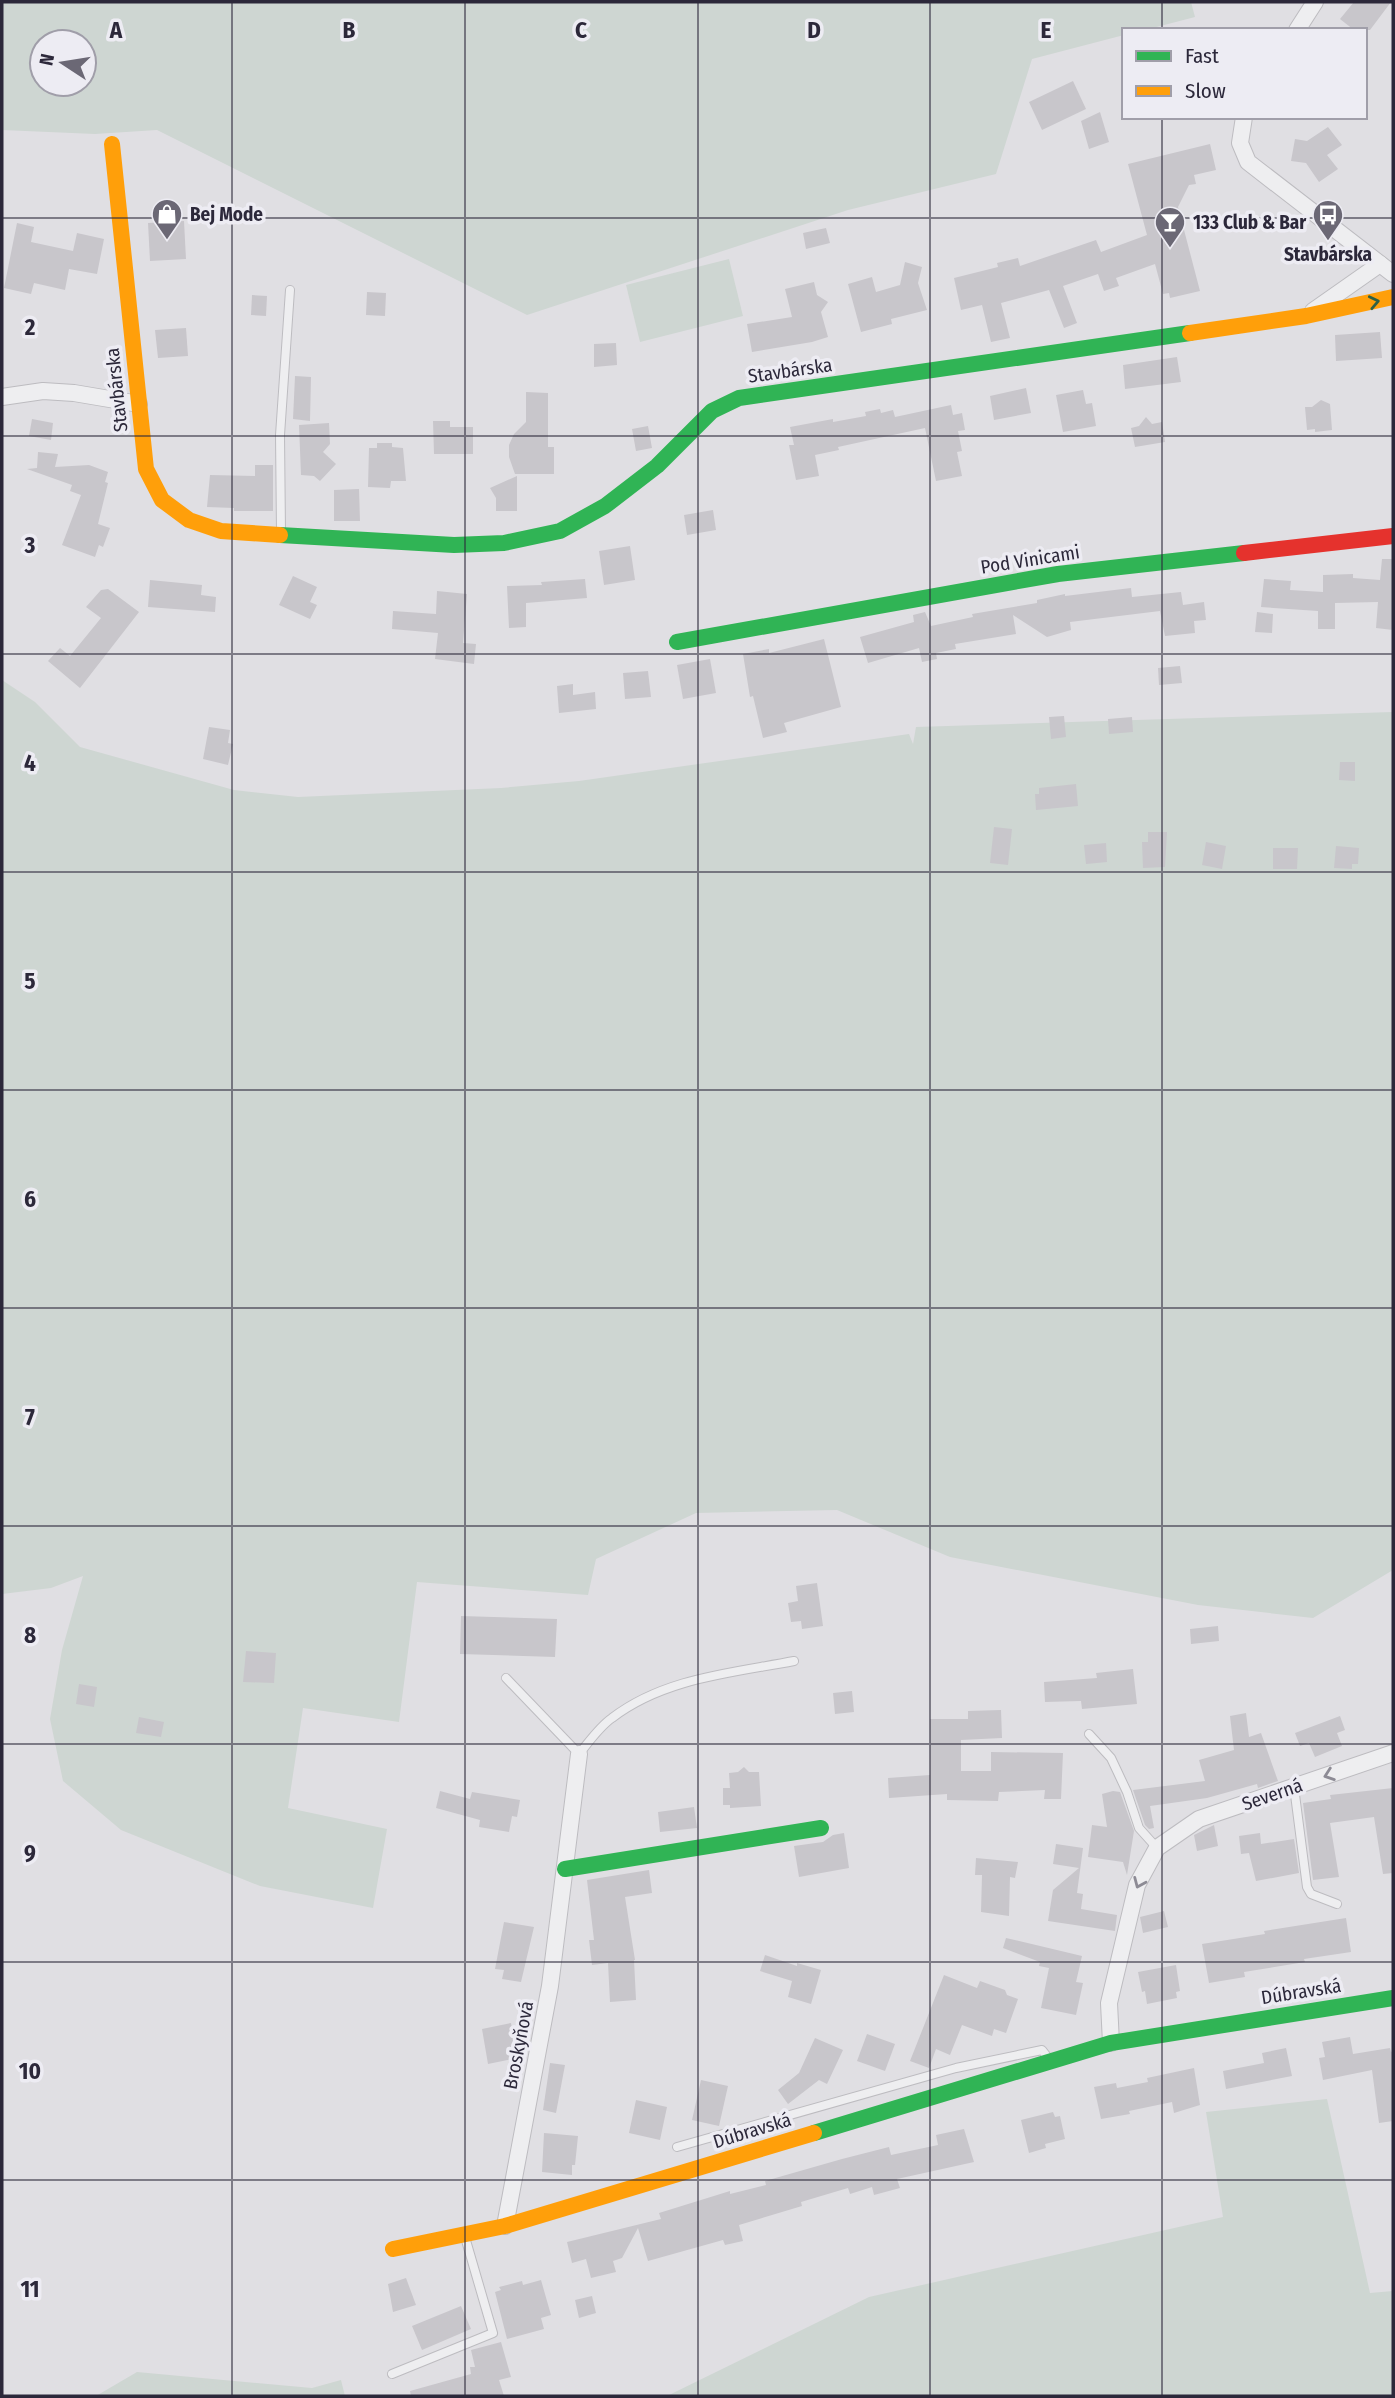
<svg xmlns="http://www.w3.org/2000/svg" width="1395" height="2398" font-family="'Fira Sans Condensed',sans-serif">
<rect width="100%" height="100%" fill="#e0dfe3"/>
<g fill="#ced6d2" fill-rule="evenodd">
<path d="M2 2H1191L1195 17 1145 30H1124V35L1032 59 996 174 848 210 527 315 157 130 95 134 2 130ZM42 42H84V84H42Z"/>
<path d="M729 259 743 316 640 342 626 285Z"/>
<path d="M2 680 35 702 80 747 234 790 298 797 501 788 579 781 909 734 913 744 916 727 1393 712V1570L1313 1618 1198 1605 950 1557 837 1510 696 1513 596 1559 588 1595 417 1582 399 1722 303 1708 288 1808 387 1829 373 1908 260 1886 121 1830 63 1781 50 1719 62 1650 83 1576 51 1588 2 1594Z"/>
<path d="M1327 2099 1370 2293 1393 2291V2396H667L869 2297 1223 2217 1206 2112Z"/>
<path d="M137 2372 312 2388 341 2380 345 2396H96Z"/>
</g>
<g fill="#c8c6cb">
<path d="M1354 2H1391L1370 30H1354L1340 19Z"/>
<path d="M1073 81 1086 109 1042 130 1029 102Z"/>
<path d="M1100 112 1109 142 1089 149 1081 121Z"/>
<path d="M1328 127 1342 145 1327 155 1338 169 1319 182 1306 163 1291 161 1295 139 1307 141Z"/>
<path d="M1210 144 1216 170 1194 175 1196 184 1189 185 1178 207 1200 291 1170 298 1169 293 1163 294 1155 264 1116 278 1119 286 1104 291 1098 274 1063 286 1077 323 1064 328 1049 290 1001 303 1010 338 991 342 982 305 961 310 954 278 998 267 997 263 1018 258 1020 266 1096 240 1101 252 1147 235 1128 164Z"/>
<path d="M184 221 186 259 150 261 148 223Z"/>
<path d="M17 223 34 227 31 242 73 251 77 233 104 239 97 274 69 269 65 290 34 283 31 294 4 288Z"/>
<path d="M826 228 830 243 806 249 803 233Z"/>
<path d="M905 262 922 267 918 283 927 310 891 319 892 324 861 332 848 284 872 277 876 292 900 285Z"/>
<path d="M814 282 817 295 828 302 821 312 828 337 812 342 752 352 747 324 792 317 785 289Z"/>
<path d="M367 292 386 293 385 316 366 315Z"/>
<path d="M252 295 267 296 266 316 251 315Z"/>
<path d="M186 328 188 356 158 358 155 330Z"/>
<path d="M1380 332 1382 358 1336 361 1335 335Z"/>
<path d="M616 343 617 365 594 367V344Z"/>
<path d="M1177 357 1181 382 1125 389 1123 365Z"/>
<path d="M295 376 311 377 310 421 293 419Z"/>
<path d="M1026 388 1031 413 994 420 990 396Z"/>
<path d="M1083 390 1086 404 1092 403 1096 426 1063 432 1056 395Z"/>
<path d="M526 392 548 393V447H554V474H515L509 457V445L514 434 526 422Z"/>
<path d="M1321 400 1330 404 1332 430 1315 432V429L1307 430 1305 407H1312Z"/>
<path d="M951 405 953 415 962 413 965 430 958 431 962 451 957 452 962 476 936 481 925 428 838 447 839 450 815 455 819 476 796 480 789 445H794L790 427 833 419V422L866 416 865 412 880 409 881 413 893 410 895 417Z"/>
<path d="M1146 417 1152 424 1162 422 1165 442 1135 447 1131 428 1139 426Z"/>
<path d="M32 419 53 423 51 440 29 436Z"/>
<path d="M433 421H450V427H473V454H434Z"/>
<path d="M329 423 330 444 323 452 336 464 320 481 314 476 301 475 299 425Z"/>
<path d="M648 426 652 448 636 451 632 429Z"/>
<path d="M377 443H392V447L403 448 406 481H391L390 488 368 487 369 448H377Z"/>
<path d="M38 452 58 454 55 467 89 465 108 472 105 482 108 483 98 524 110 528 103 547 99 545 95 557 62 545 81 495 70 491 72 485 27 469 37 468Z"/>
<path d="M255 465H273V511H234V508L207 507 210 475 255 476Z"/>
<path d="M517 476V511H496V498L490 488Z"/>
<path d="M359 489 360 521H334V490Z"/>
<path d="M713 510 716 530 687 535 684 515Z"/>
<path d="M630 546 635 580 604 585 599 551Z"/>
<path d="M1382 559H1393V630L1376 628 1378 602 1335 603V629H1318V611L1261 607 1264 579 1291 581 1290 590 1323 592V575L1353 574V578L1380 580Z"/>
<path d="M293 576 317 587 310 602 317 605 310 619 279 605Z"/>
<path d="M585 579 587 598 526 603V627L509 628 507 586 542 585 541 582Z"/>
<path d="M150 580 202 585 201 595 216 597 215 612 148 607Z"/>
<path d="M1131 588 1132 597 1181 592 1183 605 1204 602 1206 620 1194 621 1195 633 1165 636 1160 611 1070 622 1071 630 1047 637 1013 615 1016 634 955 644 956 649 936 653 937 659 922 662 919 648 868 663 860 637 914 622 913 615 925 612 931 626 973 617 972 614 1037 603V600L1065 594V596Z"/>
<path d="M108 589 139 612 80 688 48 661 60 648 70 656 101 618 86 607 101 590Z"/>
<path d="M437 591 467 594 463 643 476 644 474 664 435 659 438 633 392 629 393 611 436 614Z"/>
<path d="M1257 612 1273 614 1272 633 1255 632Z"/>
<path d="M824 639 841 707 784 723 787 732 763 738 753 696 750 697 743 654 769 649V653Z"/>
<path d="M710 659 716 693 683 699 677 665Z"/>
<path d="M1180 666 1182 683 1159 685 1158 668Z"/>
<path d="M648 671 651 697 625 699 623 673Z"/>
<path d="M573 684V695L595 692 596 709 559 713 557 686Z"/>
<path d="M1064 716 1066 737 1051 739 1049 717Z"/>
<path d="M1132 717 1133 732 1109 734 1108 719Z"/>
<path d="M209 727 230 730 228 743 233 744 228 765 203 759Z"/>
<path d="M1340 762H1355V781L1339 780Z"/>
<path d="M1076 784 1078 806 1036 810 1035 794H1039V788Z"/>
<path d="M994 827 1012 829 1008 865 990 863Z"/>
<path d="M1148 832H1167L1165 867 1143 868 1142 842H1148Z"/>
<path d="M1206 842 1226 846 1222 869 1202 865Z"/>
<path d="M1106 843 1107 862 1086 864 1084 845Z"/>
<path d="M1336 846 1359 848 1358 864H1352V869L1334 868Z"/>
<path d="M1273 848H1298L1297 869H1273Z"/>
<path d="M817 1583 823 1626 802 1629 801 1621 791 1622 788 1603 798 1601 796 1586Z"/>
<path d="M461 1616 557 1619 555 1657 460 1654Z"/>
<path d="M1218 1626 1219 1641 1191 1644 1190 1629Z"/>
<path d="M246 1651 276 1653 274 1683 243 1682Z"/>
<path d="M1133 1669 1137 1704 1082 1709 1081 1701 1045 1702 1044 1682 1097 1678 1096 1673Z"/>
<path d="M79 1684 97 1687 94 1707 76 1704Z"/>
<path d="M852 1691 854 1712 835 1714 833 1693Z"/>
<path d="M1001 1710 1002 1738 961 1740V1771H991V1752L1063 1753 1061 1799H1044L1045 1790 999 1792 998 1801 947 1800V1794L889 1798 888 1778 930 1775V1719H968V1711Z"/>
<path d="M1246 1713 1249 1737 1261 1733 1278 1781 1258 1788 1257 1784 1207 1798 1150 1806 1154 1828 1149 1829 1145 1825 1133 1790 1205 1781 1199 1760 1234 1750 1230 1716Z"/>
<path d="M1340 1716 1345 1730 1337 1733 1342 1746 1315 1757 1309 1743 1300 1746 1295 1733Z"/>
<path d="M139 1717 164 1722 161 1737 136 1733Z"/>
<path d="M744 1767 749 1772H759L761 1806 730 1808V1805H723V1788H730L729 1773 738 1772Z"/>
<path d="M1393 1788V1873L1383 1874 1374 1817 1330 1823 1339 1877 1313 1880 1303 1803 1331 1799 1330 1795Z"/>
<path d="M440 1791 470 1799 472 1792 520 1800 517 1817 512 1816 509 1832 479 1827 480 1820 436 1808Z"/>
<path d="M1113 1791 1120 1792 1134 1831 1127 1875 1123 1862 1088 1857 1092 1825 1107 1827 1102 1794Z"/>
<path d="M694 1807 697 1828 660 1832 658 1812Z"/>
<path d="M1214 1825 1218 1846 1197 1851 1194 1835Z"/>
<path d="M844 1833 849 1868 799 1877 794 1846 823 1842 833 1835Z"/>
<path d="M1260 1833 1261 1844 1294 1839 1299 1873 1256 1881 1249 1853 1241 1854 1239 1836Z"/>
<path d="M1056 1844 1083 1848 1077 1893 1083 1894 1081 1909 1117 1915 1115 1931 1048 1921 1053 1890 1079 1868 1053 1864Z"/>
<path d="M976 1858 1018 1862 1015 1878 1010 1877 1009 1916 981 1912 982 1875H975Z"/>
<path d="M649 1870 652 1893 625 1897 635 1960H634L636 2000 610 2002 608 1963 592 1965 589 1940H594L587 1880Z"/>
<path d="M1164 1911 1168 1927 1143 1933 1140 1917Z"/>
<path d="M1346 1918 1351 1952 1304 1959 1305 1962 1244 1972 1245 1977 1209 1983 1202 1944 1265 1934 1264 1931Z"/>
<path d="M504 1922 534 1927 521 1982 502 1979 504 1970 495 1969Z"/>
<path d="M1006 1938 1082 1956 1076 1982 1083 1983 1076 2015 1041 2008 1049 1968 1039 1966 1040 1962 1003 1948Z"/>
<path d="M765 1955 797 1966V1963L821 1970 811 2004 788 1997 792 1981 760 1971Z"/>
<path d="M1176 1965 1180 1991 1176 1992 1177 1998 1147 2004 1145 1991 1142 1992 1138 1972Z"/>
<path d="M944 1975 977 1988 980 1981 1005 1990 1007 1995 1018 1999 1006 2033 994 2029 992 2036 962 2025 950 2055 936 2049 929 2068 910 2061Z"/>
<path d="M511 2023 517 2058 488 2064 482 2029Z"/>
<path d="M867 2034 895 2044 885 2071 857 2061Z"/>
<path d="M1350 2037 1353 2054 1390 2048 1391 2052 1393 2051V2121L1379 2123 1372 2070 1323 2080 1319 2058 1325 2057 1322 2042Z"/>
<path d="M815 2038 843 2050 827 2084 819 2080 788 2104 778 2090 799 2073Z"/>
<path d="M1286 2048 1292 2076 1226 2089 1223 2071 1264 2063 1262 2053Z"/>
<path d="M550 2063 565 2065 556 2113 543 2110Z"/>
<path d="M1194 2068 1200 2105 1174 2113 1172 2102 1129 2111 1130 2114 1101 2119 1094 2087 1116 2083 1117 2088 1148 2082 1147 2078Z"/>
<path d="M701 2080 728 2086 719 2126 692 2120Z"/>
<path d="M636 2100 667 2107 660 2140 629 2133Z"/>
<path d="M1053 2112 1055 2117 1060 2116 1065 2139 1045 2144 1046 2148 1029 2153 1021 2120Z"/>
<path d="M964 2129 974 2162 897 2179 900 2188 874 2195 872 2187 850 2194 848 2188 801 2202 802 2206 739 2225 743 2241 725 2245 723 2240 648 2261 638 2228 622 2258 613 2261 616 2272 591 2278 586 2259 572 2263 567 2242 661 2219 659 2213 730 2191V2194L766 2185 765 2181 842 2159 889 2147 891 2155 938 2145 936 2135Z"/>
<path d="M544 2133 578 2136 575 2165H572V2175L542 2172Z"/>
<path d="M406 2278 416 2305 393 2312 388 2284Z"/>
<path d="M541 2280 551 2315 541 2318 544 2329 507 2339 495 2292 501 2290 499 2287 522 2281 523 2285Z"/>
<path d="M592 2296 596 2313 579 2318 575 2300Z"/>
<path d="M461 2306 471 2329 422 2350 412 2326Z"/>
<path d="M501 2342 511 2377 499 2380 504 2396H411L410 2391 471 2374 470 2367H475L471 2350Z"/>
</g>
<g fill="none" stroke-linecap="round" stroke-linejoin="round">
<g stroke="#bdbcc0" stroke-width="10">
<g id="lane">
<path d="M281 532 280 435 290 290"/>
<path d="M506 1678 579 1754C589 1742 599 1727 612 1718 664 1678 732 1673 794 1661"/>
<path d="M1089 1734 1111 1758 1127 1792 1139 1828 1157 1848"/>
<path d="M1294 1787 1307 1887 1311 1894 1337 1904"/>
<path d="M677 2147 956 2068 1042 2050 1049 2059"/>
<path d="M392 2374 493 2333 465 2237"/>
</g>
</g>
<g stroke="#bdbcc0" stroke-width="18">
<g id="street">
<path d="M1297 30 1315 2"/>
<path d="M1244 117 1240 143 1248 162 1393 274"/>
<path d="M1313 311 1380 264"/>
<path d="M2 397 43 391 74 393 139 404"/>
<path d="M1111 2043 1109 2003 1137 1885 1157 1848 1199 1819 1393 1753"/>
<path d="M505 2226 550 1986 579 1754"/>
</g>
</g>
<use href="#lane" stroke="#eeeef0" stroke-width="8"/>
<use href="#street" stroke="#eeeef0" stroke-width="16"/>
<g stroke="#30b455" stroke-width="16">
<path d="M280 535 454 545 504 543 560 531 605 506 657 466 712 411 739 398 1190 333"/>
<path d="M677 642 1058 574 1244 553"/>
<path d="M565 1869 821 1828"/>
<path d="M814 2133 1111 2043 1393 1998"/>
</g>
<g stroke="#ff9f0a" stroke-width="16">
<path d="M112 144 146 469 162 500 189 520 221 531 280 535"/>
<path d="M1190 333 1306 316 1393 297"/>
<path d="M393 2249 505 2226 814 2133"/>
</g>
<path stroke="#e5322d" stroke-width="16" d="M1244 553 1393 536"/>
</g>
<defs><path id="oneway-chevron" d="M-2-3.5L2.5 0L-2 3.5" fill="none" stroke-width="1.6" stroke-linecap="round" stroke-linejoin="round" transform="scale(1.75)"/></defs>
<use stroke="#2e6045" href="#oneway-chevron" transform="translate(1374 302) rotate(-12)"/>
<g stroke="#8d8b95">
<use href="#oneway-chevron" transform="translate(1329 1775) rotate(161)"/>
<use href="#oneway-chevron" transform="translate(1139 1883) rotate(113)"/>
</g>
<path fill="none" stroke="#2c283a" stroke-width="2" stroke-opacity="0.55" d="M232 2V2396M465 2V2396M698 2V2396M930 2V2396M1162 2V30M1162 117V2396M2 218H1393M2 436H1393M2 654H1393M2 872H1393M2 1090H1393M2 1308H1393M2 1526H1393M2 1744H1393M2 1962H1393M2 2180H1393"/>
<defs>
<g id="shop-pin" transform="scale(1.575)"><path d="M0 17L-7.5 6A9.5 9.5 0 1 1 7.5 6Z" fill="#6b6875" stroke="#edecf3"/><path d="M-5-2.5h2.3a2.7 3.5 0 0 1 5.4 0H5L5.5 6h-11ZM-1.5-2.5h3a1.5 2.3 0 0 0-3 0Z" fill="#fff"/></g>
<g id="bus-pin" transform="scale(1.575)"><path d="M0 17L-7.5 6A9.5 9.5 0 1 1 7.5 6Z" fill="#6b6875" stroke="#edecf3"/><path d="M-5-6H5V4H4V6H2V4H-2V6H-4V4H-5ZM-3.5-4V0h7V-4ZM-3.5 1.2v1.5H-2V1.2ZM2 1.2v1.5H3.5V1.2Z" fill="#fff"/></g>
<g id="bar-pin" transform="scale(1.575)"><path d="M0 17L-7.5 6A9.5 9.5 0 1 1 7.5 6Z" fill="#6b6875" stroke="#edecf3"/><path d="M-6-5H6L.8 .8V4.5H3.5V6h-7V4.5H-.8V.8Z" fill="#fff"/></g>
</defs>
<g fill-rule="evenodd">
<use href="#shop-pin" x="167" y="214"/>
<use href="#bus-pin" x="1328" y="215"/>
<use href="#bar-pin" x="1170" y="222"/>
</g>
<g text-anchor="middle" stroke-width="7" stroke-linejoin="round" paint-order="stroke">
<g font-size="19" font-weight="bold" fill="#2c283a" stroke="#edecf3" text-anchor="start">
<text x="190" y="221">Bej Mode</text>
<text x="1193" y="229">133 Club &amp; Bar</text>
<text x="1328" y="261" text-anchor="middle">Stavbárska</text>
</g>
<g font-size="19" fill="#2c283a" stroke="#edecf3">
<text transform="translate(790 370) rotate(-8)" y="7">Stavbárska</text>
<text transform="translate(116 390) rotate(-96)" y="7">Stavbárska</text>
<text transform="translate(1030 559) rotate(-9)" y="7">Pod Vinicami</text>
<text transform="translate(1272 1794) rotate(-19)" y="7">Severná</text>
<text transform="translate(1301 1991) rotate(-9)" y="7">Dúbravská</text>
<text transform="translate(518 2045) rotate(-79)" y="7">Broskyňová</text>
<text transform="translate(752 2130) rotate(-17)" y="7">Dúbravská</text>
</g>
</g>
<g font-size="23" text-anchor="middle" font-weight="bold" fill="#2c283a" stroke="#edecf3" stroke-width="7" stroke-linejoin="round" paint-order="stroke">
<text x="116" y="38">A</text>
<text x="349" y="38">B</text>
<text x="581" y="38">C</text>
<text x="814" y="38">D</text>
<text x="1046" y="38">E</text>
<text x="30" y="335">2</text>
<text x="30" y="553">3</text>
<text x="30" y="771">4</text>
<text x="30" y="989">5</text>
<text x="30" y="1207">6</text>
<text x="30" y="1425">7</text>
<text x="30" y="1643">8</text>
<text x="30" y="1861">9</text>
<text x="30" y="2079">10</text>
<text x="30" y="2297">11</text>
</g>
<rect width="1395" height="2398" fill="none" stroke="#2c283a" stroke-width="7"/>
<rect x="1122" y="28" width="245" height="91" fill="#edecf3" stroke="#a09ea9" stroke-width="2"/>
<rect x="1136" y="51" width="35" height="10" fill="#30b455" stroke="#a09ea9" stroke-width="2"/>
<text x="1185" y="63" font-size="21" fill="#2c283a">Fast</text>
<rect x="1136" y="86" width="35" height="10" fill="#ff9f0a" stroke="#a09ea9" stroke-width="2"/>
<text x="1185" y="98" font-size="21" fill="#2c283a">Slow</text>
<g transform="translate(63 63) rotate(282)"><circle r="33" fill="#edecf3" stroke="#a09ea9" stroke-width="2"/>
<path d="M0-5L12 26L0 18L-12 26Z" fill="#6b6875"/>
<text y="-10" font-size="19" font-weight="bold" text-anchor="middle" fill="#2c283a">N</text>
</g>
</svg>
